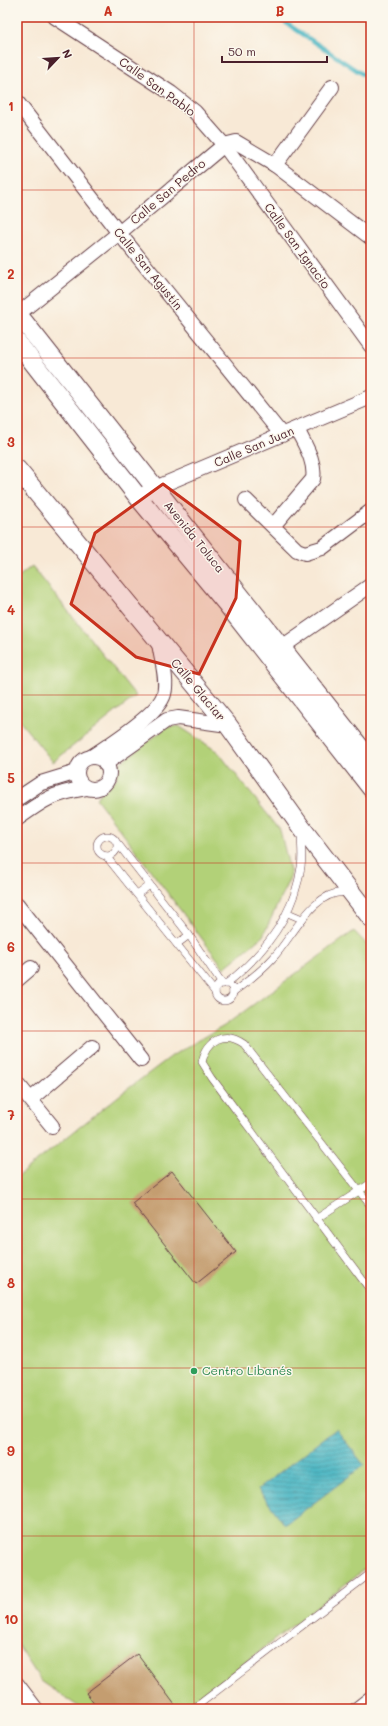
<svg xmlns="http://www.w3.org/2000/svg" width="388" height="1726" font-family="Mali,sans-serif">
<defs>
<pattern id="water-rules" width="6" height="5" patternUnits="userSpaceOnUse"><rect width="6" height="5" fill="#49b6c3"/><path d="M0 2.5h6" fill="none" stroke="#3f939f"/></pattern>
</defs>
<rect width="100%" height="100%" fill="#fbf7ec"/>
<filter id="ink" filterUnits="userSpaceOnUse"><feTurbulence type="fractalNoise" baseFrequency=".025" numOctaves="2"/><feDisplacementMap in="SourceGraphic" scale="8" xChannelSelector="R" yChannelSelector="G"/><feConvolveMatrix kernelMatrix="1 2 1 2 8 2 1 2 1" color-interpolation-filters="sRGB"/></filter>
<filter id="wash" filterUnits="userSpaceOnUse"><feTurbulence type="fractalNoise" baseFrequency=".012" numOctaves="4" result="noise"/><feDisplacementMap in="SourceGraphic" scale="16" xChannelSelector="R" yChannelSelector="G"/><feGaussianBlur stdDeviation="0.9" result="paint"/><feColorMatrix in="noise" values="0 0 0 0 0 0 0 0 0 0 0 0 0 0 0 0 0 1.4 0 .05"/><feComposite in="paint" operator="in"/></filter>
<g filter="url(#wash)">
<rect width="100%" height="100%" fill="#f8e9d6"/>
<g fill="#b2d178" stroke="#7e7852">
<path d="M32 566 136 696 53 762 17 718V578Z"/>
<path d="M179 726 218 752 280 830 291 875 263 936 224 968 96 798 117 778 115 767 167 727Z"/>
<path d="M354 931 371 949V1564L186 1709H82L41 1681 17 1644V1177L121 1094 173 1055 224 1026Z"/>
</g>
<path fill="url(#water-rules)" stroke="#4a6a77" d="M336 1429 364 1465 285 1525 258 1489Z"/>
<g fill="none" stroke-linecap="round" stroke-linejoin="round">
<path stroke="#49b6c3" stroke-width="4" d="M277 17 371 80"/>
</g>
<g id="blocks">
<g fill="#c49d6f">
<path d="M172 1171 236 1252 196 1284 132 1203Z"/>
<path d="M137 1654 178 1709H98L86 1693Z"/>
</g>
</g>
</g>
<g filter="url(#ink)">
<use href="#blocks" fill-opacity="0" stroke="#643d45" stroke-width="1"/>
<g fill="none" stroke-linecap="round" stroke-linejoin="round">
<g stroke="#643d45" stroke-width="8">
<g id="service">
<path d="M17 768V771"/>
<circle cx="107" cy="846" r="10"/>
<path d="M118 844 189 935 222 984"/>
<path d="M106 856 215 992"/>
<path d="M137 894 150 885"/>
<path d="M288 913 302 919"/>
<path d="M177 944 189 935"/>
<circle cx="224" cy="992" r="9"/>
<path d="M226 984C264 954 294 915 301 867 303 856 301 844 301 833"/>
<path d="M233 992C247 982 261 971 273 958 293 937 314 887 348 893"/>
<path d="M371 1206 244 1044C224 1030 207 1040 202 1062L212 1078 371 1291"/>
<path d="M316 1219 371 1183"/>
<path d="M193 1709 371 1573"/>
</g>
</g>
<g stroke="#643d45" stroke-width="16">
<g id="minor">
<path d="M55 17 171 93 195 112 224 145 371 346"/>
<path d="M17 102 119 233 282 435"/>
<path d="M275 165 332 87"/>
<path d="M18 314 119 233 224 145 236 142 275 165 371 238"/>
<path d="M138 497 155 488 371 397"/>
<path d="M246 500 297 550 305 553 322 548 371 511"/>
<path d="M273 526 313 479C316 461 304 444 297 429"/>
<path d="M282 647 371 585"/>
<path d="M91 757C109 745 159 714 164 694 168 679 161 659 159 643"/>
<circle cx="93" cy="773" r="16"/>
<path d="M105 764 167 720 178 718 228 725"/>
<path d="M17 799 41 783 77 772"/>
<path d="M17 819C45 799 52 794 86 788"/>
<path d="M17 904 141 1060"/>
<path d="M17 980 31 968"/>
<path d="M17 1083 52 1126"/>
<path d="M31 1099 92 1047"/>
<path d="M17 1684 36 1709"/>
<path d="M357 1709 371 1698"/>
</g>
</g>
<g stroke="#643d45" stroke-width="20">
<g id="tertiary">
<path d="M17 313 371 761"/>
<path d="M17 342 138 497 226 603 371 788"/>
<path d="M17 469 228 725 301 827 371 918"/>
</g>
</g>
<use href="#service" stroke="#fff" stroke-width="7"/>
<use href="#minor" stroke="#fff" stroke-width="14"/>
<use href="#tertiary" stroke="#fff" stroke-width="18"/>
</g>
</g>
<path fill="#c8321e" fill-opacity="0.2" stroke="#c8321e" stroke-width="3" stroke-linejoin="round" d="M163 484 240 541 236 598 199 674 136 657 71 604 95 533Z"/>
<path fill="none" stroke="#c8321e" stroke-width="1" stroke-opacity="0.55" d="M194 17V1709M17 190H371M17 358H371M17 527H371M17 695H371M17 863H371M17 1031H371M17 1199H371M17 1368H371M17 1536H371"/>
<circle fill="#2e9e5b" stroke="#fbf7ec" stroke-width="1.5" cx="194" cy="1371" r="4"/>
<g text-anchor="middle" stroke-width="3" stroke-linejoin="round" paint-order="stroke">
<g font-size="12" fill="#4a1f2b" stroke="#fbf7ec">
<text transform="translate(157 87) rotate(36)" y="4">Calle San Pablo</text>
<text transform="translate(168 192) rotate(-40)" y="4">Calle San Pedro</text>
<text transform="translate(297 246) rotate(54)" y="4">Calle San Ignacio</text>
<text transform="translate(148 269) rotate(51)" y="4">Calle San Agustín</text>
<text transform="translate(254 447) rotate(-23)" y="4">Calle San Juan</text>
<text transform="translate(194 537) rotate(51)" y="4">Avenida Toluca</text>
<text transform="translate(198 690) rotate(50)" y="4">Calle Glaciar</text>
</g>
<g font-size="12" fill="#27864d" stroke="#fbf7ec" text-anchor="start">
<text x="202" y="1375">Centro Libanés</text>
</g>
</g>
<rect width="388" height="1726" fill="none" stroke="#fbf7ec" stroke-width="44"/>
<g transform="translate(58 58) rotate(65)" stroke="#fbf7ec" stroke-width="3" paint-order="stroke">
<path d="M0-3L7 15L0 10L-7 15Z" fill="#4a1f2b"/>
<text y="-6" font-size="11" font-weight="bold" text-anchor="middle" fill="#4a1f2b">N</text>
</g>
<path d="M222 56v6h105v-6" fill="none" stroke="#4a1f2b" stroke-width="2"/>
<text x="228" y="56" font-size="12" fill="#4a1f2b" stroke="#fbf7ec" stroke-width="3" paint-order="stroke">50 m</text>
<rect x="22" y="22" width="344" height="1682" fill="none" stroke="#c8321e" stroke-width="1.5"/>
<g font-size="13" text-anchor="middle" font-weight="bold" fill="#c8321e">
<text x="108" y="16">A</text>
<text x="280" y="16">B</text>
<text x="11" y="111">1</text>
<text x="11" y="279">2</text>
<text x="11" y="447">3</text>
<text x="11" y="615">4</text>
<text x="11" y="783">5</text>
<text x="11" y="952">6</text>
<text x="11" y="1120">7</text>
<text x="11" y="1288">8</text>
<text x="11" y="1456">9</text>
<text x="11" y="1624">10</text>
</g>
</svg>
